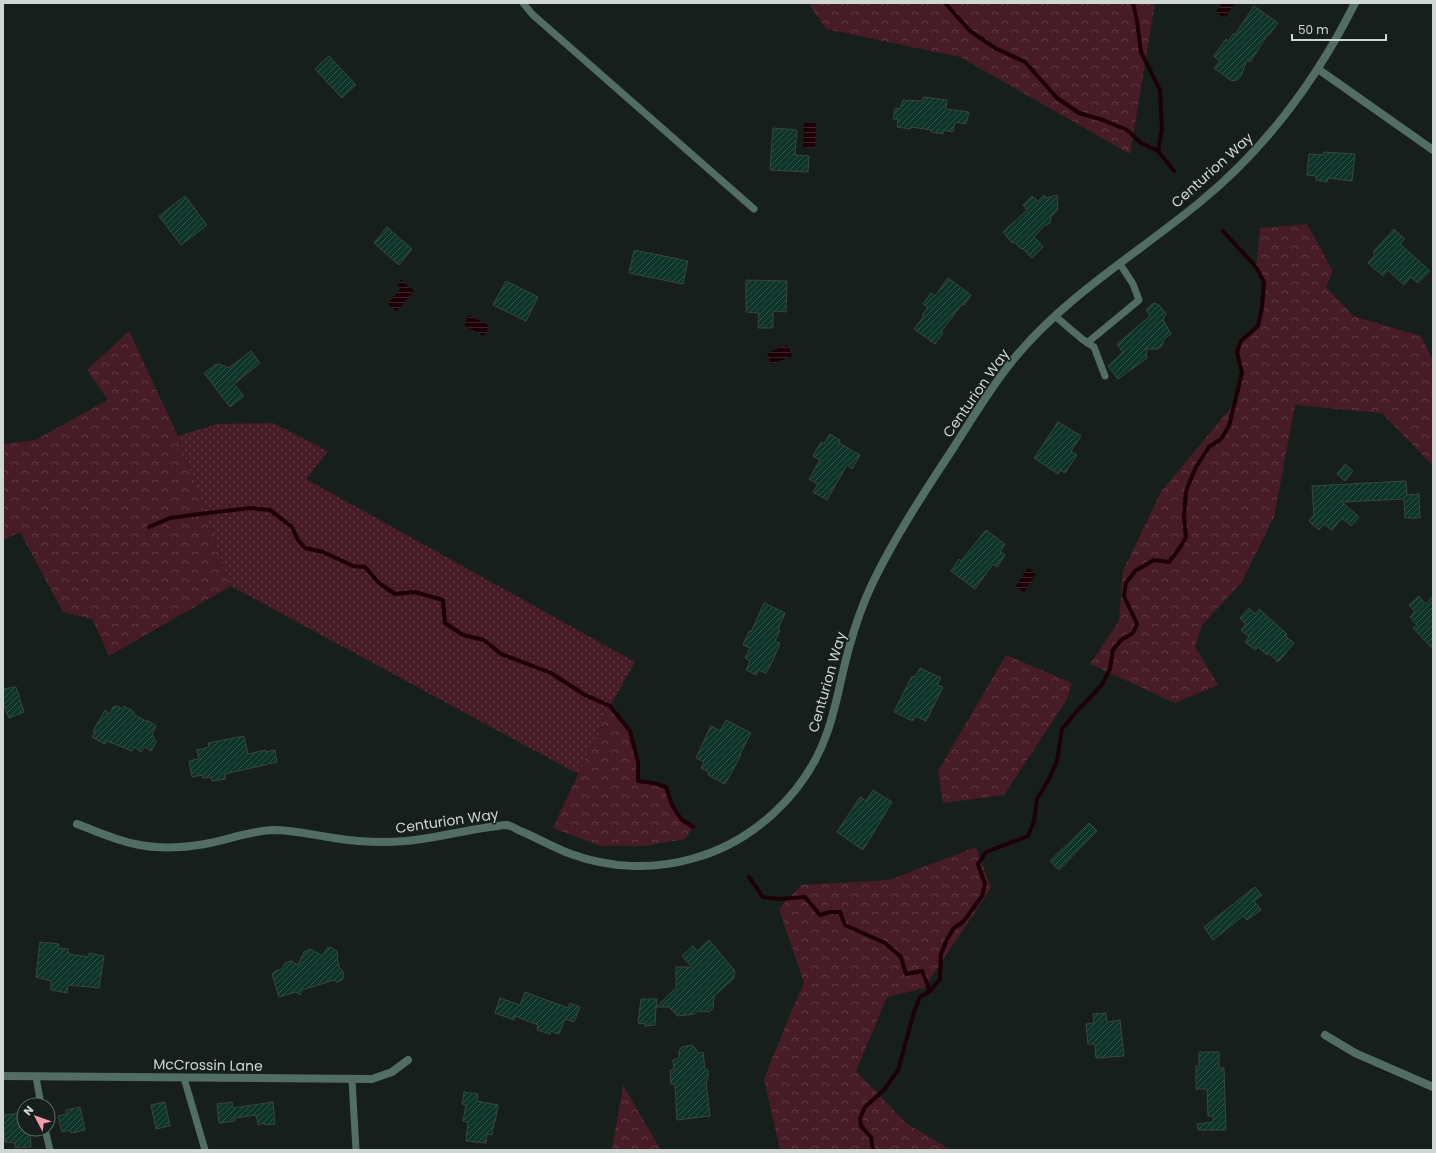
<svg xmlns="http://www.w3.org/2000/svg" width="1436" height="1153" font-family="Poppins,sans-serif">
<defs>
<pattern id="grass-dots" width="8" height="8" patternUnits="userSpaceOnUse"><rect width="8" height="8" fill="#471c26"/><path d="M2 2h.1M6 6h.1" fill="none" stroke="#603c45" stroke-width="1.8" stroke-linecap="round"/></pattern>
<pattern id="forest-crowns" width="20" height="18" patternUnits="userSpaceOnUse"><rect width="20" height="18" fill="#471c26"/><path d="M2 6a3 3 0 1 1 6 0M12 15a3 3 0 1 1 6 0" fill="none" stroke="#603c45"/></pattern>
<pattern id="water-rules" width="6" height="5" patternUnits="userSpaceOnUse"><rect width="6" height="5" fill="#1d0006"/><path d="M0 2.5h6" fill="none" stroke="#3d2429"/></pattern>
<pattern id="building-hatch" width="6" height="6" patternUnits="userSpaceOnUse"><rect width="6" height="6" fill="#0d3429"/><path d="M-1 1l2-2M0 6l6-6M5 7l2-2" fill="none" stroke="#2f5147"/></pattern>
</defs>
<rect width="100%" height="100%" fill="#171f1c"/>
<path fill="url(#grass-dots)" d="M273 423 328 451 306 479 635 662 610 706 578 774 231 586 178 436 217 424Z"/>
<g fill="url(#forest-crowns)">
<path d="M808 3H1155L1130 154 960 57 826 29Z"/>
<path d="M1307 224 1333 271 1326 287 1353 316 1421 336 1433 361V466L1382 413 1295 405 1274 517 1241 583 1202 625 1195 646 1218 685 1175 703 1090 664 1119 621 1123 571 1161 492 1234 404 1242 373 1237 352 1241 341 1258 326 1262 308 1264 282 1256 267 1260 228Z"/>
<path d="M129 331 178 436 231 586 109 656 92 619 63 612 20 532 3 540V444L35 440 108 400 87 370Z"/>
<path d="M1006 655 1072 683 1067 699 1004 795 943 803 938 771Z"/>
<path d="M610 706 630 731 638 762V781L653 783 666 787 672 805 681 819 693 827 685 839 643 846H600L553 828Z"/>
<path d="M976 847 991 888 924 988 887 997 856 1071 906 1123 951 1150H780L764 1079 789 1017 804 983 779 909 801 885 889 880Z"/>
<path d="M623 1085 660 1149 659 1150H612Z"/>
</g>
<g fill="url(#water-rules)">
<path d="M1222 3H1235L1225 18 1216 12Z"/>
<path d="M804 123H816L815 148 803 147Z"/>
<path d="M401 280 414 291 397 311 388 304 401 288 397 285Z"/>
<path d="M469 315 489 326 484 336 464 325Z"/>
<path d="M788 345 792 356 771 364 767 353Z"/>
<path d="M1028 568 1036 574 1024 592 1015 587Z"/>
</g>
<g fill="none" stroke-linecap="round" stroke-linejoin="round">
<g stroke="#1d0006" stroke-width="4">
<path d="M945 3 970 31 995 48 1025 62 1057 98 1079 113 1103 120 1127 130 1141 143 1158 151 1174 171"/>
<path d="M1133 3 1137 21 1141 52 1160 90 1162 129 1158 151"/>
<path d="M149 527 170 518 200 514 250 508 270 510 292 527 298 540 305 548 323 552 353 566 365 567 379 583 395 594 415 592 443 600 445 623 463 635 484 640 501 654 551 673 585 695 610 706 630 731 638 762V781L653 783 666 787 672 805 681 819 693 827"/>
<path d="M749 877 763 897 779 899 805 897 820 915 830 912H840L845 925 885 943 901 957 906 974 922 971 930 991"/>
<path d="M873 1150 871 1137 861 1126 860 1118 865 1107 884 1090 898 1070 914 1012 920 997 930 991 940 979 941 954 947 939 954 928 964 921 982 896 985 884 978 864 986 852 1028 836 1034 821 1037 799 1049 779 1057 761 1062 729 1076 712 1101 686 1110 669 1113 650 1121 640 1133 633 1137 624 1124 596 1126 583 1135 571 1154 560 1169 562 1179 549 1186 537 1184 517 1186 491 1196 467 1209 447 1221 439 1229 426 1242 373 1237 352 1241 341 1258 326 1262 308 1264 282 1256 267 1223 231"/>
</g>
</g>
<g fill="url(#building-hatch)" stroke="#3b4541">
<path d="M1254 6 1278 23 1269 35 1268 34 1250 62 1247 60 1241 76 1237 80 1232 81 1214 68 1220 61 1214 56 1226 39 1228 41 1234 33 1235 35Z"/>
<path d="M329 56 356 85 342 98 315 69Z"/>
<path d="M923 97 947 100 946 109 969 112 966 124 955 122 953 132 943 130V134L931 132V130L911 127 910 129 897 127 898 119H893L895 108 900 109 903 100 922 101Z"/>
<path d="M773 128 797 130 795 155 809 156 808 172 770 170Z"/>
<path d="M1324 152 1355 154 1352 181 1328 178 1327 182 1316 180V176L1307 175 1309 154 1323 155Z"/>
<path d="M1044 195 1046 198 1057 195 1058 209 1051 217 1050 223 1044 226 1034 237 1043 247 1032 258 1022 248 1021 249 1014 242 1012 243 1003 232 1027 210 1023 205 1032 196 1038 201Z"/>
<path d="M185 196 207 225 181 245 159 216Z"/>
<path d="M387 227 412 249 399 265 374 243Z"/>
<path d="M1394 229 1405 239 1400 244 1430 271 1418 283 1411 277 1404 285 1388 270 1383 276 1368 263 1375 255 1373 252Z"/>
<path d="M634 250 688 261 683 284 629 273Z"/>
<path d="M948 278 971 295 964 305 962 304 941 332 943 333 935 344 914 329 924 316 922 315 928 307 923 304 931 293 935 296Z"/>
<path d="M746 280 787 281 786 312 773 311V328H758L759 313 746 312Z"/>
<path d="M506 281 538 297 526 321 493 305Z"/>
<path d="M1154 303 1159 305 1166 314 1163 320 1171 334 1164 339 1161 347 1157 349H1146L1147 358 1118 379 1108 366 1123 352 1117 344 1150 316 1146 309Z"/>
<path d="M251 351 260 363 234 384 244 396 230 407 204 373 215 365 219 364 229 368Z"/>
<path d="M1058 422 1081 436 1071 451 1077 455 1065 473 1060 470 1058 474 1034 458Z"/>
<path d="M830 434 840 440 839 443 860 455 852 469 847 465 827 500 813 492 818 484 809 479 820 460 813 456 821 442 824 444Z"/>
<path d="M1345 464 1353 471 1345 481 1337 474Z"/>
<path d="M1406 481 1407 495 1419 494 1420 518H1405L1404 499 1342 502 1359 517 1351 526 1342 518 1332 530 1324 524 1319 530 1309 521 1314 515 1312 486Z"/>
<path d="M986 530 1005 544 1000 552 1005 555 997 567 993 564 975 589 951 571 959 559 961 561Z"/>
<path d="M1419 596 1425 604 1433 597V649L1413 628 1417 625 1410 617 1415 612 1409 605Z"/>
<path d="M764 603 785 613 778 629 780 630 775 641 780 643 774 658 766 673 758 670 756 675 746 670 750 661 745 658 750 648 743 645 749 631 751 632Z"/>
<path d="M1249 608 1255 614 1259 609 1287 634 1285 636 1294 643 1278 662 1268 653 1267 655 1258 647 1255 650 1245 642 1249 637 1241 630 1246 624 1240 618Z"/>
<path d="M920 668 941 678 937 685 943 687 926 721 915 716 913 721 894 712 912 676 915 677Z"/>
<path d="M16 687 24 712 9 718 3 703V689Z"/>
<path d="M118 706 122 709 124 706 134 712 133 714 146 721H149L156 726 152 734 156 742 151 751 145 747 141 752 134 747 132 751 107 741 105 744 92 737 95 731H93L105 710 110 714 113 707Z"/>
<path d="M726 720 751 733 740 754 741 755 736 764 725 784 708 775 709 772 701 768 704 762 696 758 711 726 720 731Z"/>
<path d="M244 736 248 754 266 750V752L275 750 277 762 225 774V779L212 781 211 777 203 778V775L192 777 189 761 199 759 197 750 209 747 208 743Z"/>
<path d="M873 790 892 802 863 850 837 832 860 797 866 801Z"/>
<path d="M1089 823 1097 831 1059 870 1050 861Z"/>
<path d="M1255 887 1262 895 1254 901 1261 910 1247 920 1243 916 1213 940 1204 927Z"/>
<path d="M709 940 735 971 734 978 714 996 713 1008 709 1012 698 1011 694 1014 678 1016 669 1007H656L655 1025 645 1026V1024L638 1023 641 999H657L656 1007 676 988V967H692L682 956 693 946 697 951Z"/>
<path d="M40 942 59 944 58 948 68 949 69 954 89 957V953L104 956 99 988 68 985 67 993 51 990V981L36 977Z"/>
<path d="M330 947 337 951 338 956 337 959 340 969 342 970 344 975 342 980 337 982 334 980 302 990 300 995 296 992 279 997 272 974 275 971 282 969 285 963 291 961 298 965 304 952 310 949 323 956 326 949Z"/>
<path d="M525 992 568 1008 570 1003 580 1007 574 1022 565 1019 559 1034 551 1031 550 1034 537 1030 538 1025 515 1016 514 1020 495 1013 500 998 520 1005Z"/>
<path d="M1106 1013 1107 1022 1120 1020 1124 1056 1096 1058 1095 1044H1088L1086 1024 1094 1023 1093 1014Z"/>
<path d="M692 1045 696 1049 698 1053 703 1052 705 1069 708 1070V1077L706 1082 710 1116 677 1120 675 1084H671L670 1070 674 1069 673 1060 679 1058V1051L682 1047Z"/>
<path d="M1199 1052H1219V1068H1224L1226 1130H1198L1197 1124 1213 1122V1116H1208L1207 1089H1196V1066H1199Z"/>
<path d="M464 1092 478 1094 477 1101 498 1105 495 1122H494L492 1135 487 1134 486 1143 466 1141 468 1122 463 1121 466 1105 462 1104Z"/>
<path d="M165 1102 170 1126 156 1129 151 1105Z"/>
<path d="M232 1102 233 1108 273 1102 275 1124 265 1125V1123L258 1125 256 1115 234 1118 235 1121 219 1123 217 1104Z"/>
<path d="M80 1107 85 1130 71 1133V1130L62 1132 58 1116 66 1114V1110Z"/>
<path d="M24 1113V1129H30L31 1147 15 1148V1143L5 1142 3 1115Z"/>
</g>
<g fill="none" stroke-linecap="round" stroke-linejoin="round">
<g stroke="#526d64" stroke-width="7">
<path d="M523 3 532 14 754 209"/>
<path d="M1055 316 1082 339 1094 347 1105 376"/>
<path d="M1087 343 1139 300 1133 284 1120 264"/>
<path d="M36 1077 41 1105"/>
<path d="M184 1078 205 1150"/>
<path d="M352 1080 356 1150"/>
<path d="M45 1129 50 1150"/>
</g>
<g stroke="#526d64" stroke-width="8">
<path d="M1318 69 1433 150"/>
<path d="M77 824C96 831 115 840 135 844 157 849 182 848 205 844 228 840 249 831 273 830 294 830 313 835 334 838 351 841 368 842 386 842 424 842 461 830 498 826 501 825 504 825 507 825 513 826 517 830 523 832 539 839 555 848 571 854 609 868 652 870 691 859 753 843 806 793 827 733 837 705 841 676 849 648 855 626 863 603 873 582 896 535 925 491 954 447 973 417 991 387 1013 360 1065 296 1137 254 1200 202 1266 148 1317 79 1355 3"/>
<path d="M1325 1035 1355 1053 1433 1087"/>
<path d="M3 1076 372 1079 392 1072 408 1060"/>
</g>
</g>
<g text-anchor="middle" stroke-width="3" stroke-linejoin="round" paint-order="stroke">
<g font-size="14" fill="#d0d6d4" stroke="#171f1c">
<text transform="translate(1212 170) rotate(-42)" y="5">Centurion Way</text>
<text transform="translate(976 393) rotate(-55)" y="5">Centurion Way</text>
<text transform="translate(827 682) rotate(-74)" y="5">Centurion Way</text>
<text transform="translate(447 821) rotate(-8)" y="5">Centurion Way</text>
<text transform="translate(208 1065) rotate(1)" y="5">McCrossin Lane</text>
</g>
</g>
<rect width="1436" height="1153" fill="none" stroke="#d0d6d4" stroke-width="8"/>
<g transform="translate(36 1117) rotate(311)"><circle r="19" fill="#171f1c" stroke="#616866"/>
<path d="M0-3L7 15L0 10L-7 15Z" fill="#f39aab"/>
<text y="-6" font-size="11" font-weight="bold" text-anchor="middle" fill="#d0d6d4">N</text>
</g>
<path d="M1292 34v6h94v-6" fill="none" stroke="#d0d6d4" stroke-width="2"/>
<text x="1298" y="34" font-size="12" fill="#d0d6d4" stroke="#171f1c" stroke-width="3" paint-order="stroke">50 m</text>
</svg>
